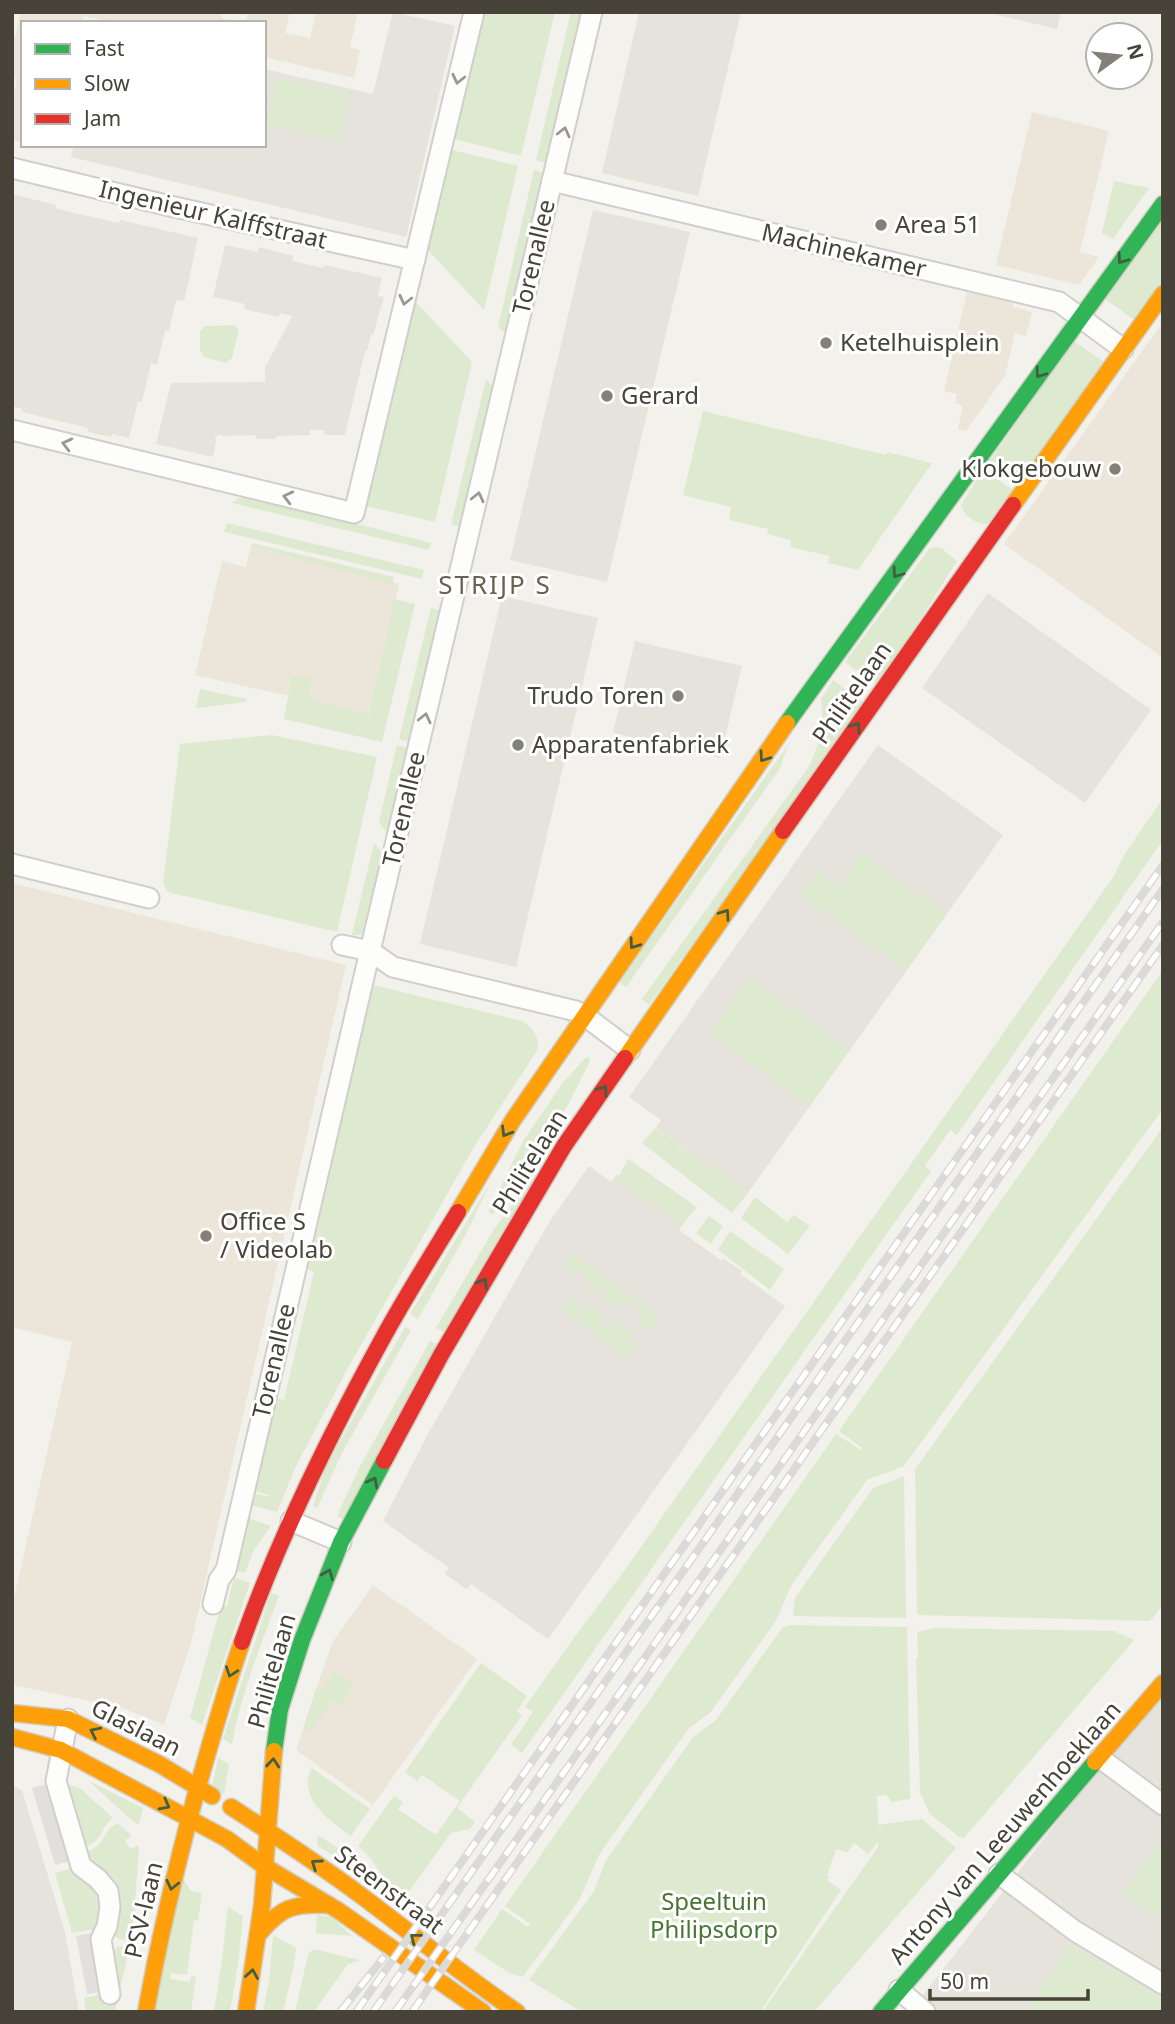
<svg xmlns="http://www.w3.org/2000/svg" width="1175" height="2024" font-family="'Noto Sans',sans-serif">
<rect width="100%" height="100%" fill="#f2f1ec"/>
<g fill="#e5e3db">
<path d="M393 12 455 26 406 237 71 157 74 145H264V69L373 94Z"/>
<path d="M639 12H741L698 196 602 173Z"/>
<path d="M985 12H1061L1057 29Z"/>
<path d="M12 194 56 205 55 208 87 216 119 223 120 220 198 238 184 301 176 300 169 331H165L157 365 151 363 142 402 138 401 129 438 112 434 111 437 88 432V428L22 412 23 409 12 406Z"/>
<path d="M593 210 690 232 607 582 510 560Z"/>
<path d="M225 245 257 252 259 247 293 256V261L323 268 325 265 382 278 378 296 384 297 373 335H371L367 351H365L345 435H324V430H310V435L276 436V439H256V435L223 436 219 434 215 437 216 442 213 457 156 444 171 383 265 382V368L292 316 280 313 279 317 244 309 245 304 213 297Z"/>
<path d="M987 594H989L1151 710 1085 803 922 688Z"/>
<path d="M502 596 598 618 516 967 420 944Z"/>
<path d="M635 641 742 666 720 758 613 733Z"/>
<path d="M878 745 1003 835 748 1193 656 1128 661 1120 629 1097Z"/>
<path d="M589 1166 611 1182 617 1174 684 1222 679 1230 721 1260 723 1258 742 1271 740 1274 785 1306 548 1639 471 1584 466 1589 445 1574 449 1568 383 1521 428 1434 513 1285 548 1224Z"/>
<path d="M1163 1685V2012H910Z"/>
<path d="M12 1785 22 1790 65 1932 79 2012H12Z"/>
</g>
<g fill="#ece6da">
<path d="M21 12H222L221 18 242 23H115L84 16 82 23H23V143L12 140V93H14L17 79 12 78V49Z"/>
<path d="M248 12H290L285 33 310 38 316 12H358L350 47 360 50 354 78 264 57V23H246Z"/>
<path d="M1032 112 1109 131 1080 252 1099 257 1079 285 996 265Z"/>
<path d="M967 292 1013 302V307L1032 312 1026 336 1015 333 1005 376 966 431 958 429 963 406 955 403 957 394 944 391Z"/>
<path d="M1163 322V658L1004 544Z"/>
<path d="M251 545 399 584 369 714 195 675 222 561 246 567Z"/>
<path d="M12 883 346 965 191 1643 164 1725 120 1707 12 1685V1607L72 1342 12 1327Z"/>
<path d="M373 1585 477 1659 373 1805 296 1750 332 1643Z"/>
</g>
<g fill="#deeacf">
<path d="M485 12H555L521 156 454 139Z"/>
<path d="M571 12H583L547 163 536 160Z"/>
<path d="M276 78 350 94 339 140 266 124Z"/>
<path d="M452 150 518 166 484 310 428 250Z"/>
<path d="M534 170 545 173 507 335 498 327Z"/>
<path d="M1114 181 1149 188 1113 239 1102 233Z"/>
<path d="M1163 218V285L1137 322 1105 299Z"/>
<path d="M414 300 472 362 435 522 366 506Z"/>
<path d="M234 325 239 330 232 358 226 363 204 357 200 350V331L206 326Z"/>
<path d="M1074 341 1107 364 1020 486 988 463Z"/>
<path d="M486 379 494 388 461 527 451 524Z"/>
<path d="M703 411 886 455 887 452 932 463 858 570 828 563 829 556 790 547 791 540 767 534 768 529 729 520 731 507 683 495Z"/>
<path d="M983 469 1016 492 987 524C974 523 965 517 961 505Z"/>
<path d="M249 496 431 543 429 550 232 503 238 498Z"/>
<path d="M227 523 424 570 422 579 224 532Z"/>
<path d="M252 543 394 577 392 584 274 553V551L251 546Z"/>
<path d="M936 547 941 548 957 561 878 686 845 662 930 548Z"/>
<path d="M394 599 415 604 382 742 284 719 292 675 312 678 309 699 369 714Z"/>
<path d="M431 608 442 611 411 743 399 739Z"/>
<path d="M833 680 865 704 649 1005 642 999 810 765C821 737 824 729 821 699Z"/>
<path d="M200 689 247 699 246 702 196 708Z"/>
<path d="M272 735 377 757 337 932 168 892 163 883 180 744Z"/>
<path d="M397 745 410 749 388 834 379 822Z"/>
<path d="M788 745 780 768 626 987 619 982Z"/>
<path d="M1163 798V840L957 1135 950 1130 925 1166 931 1171 522 1753 511 1745 533 1712 525 1707 576 1635 624 1571 1114 876 1124 855Z"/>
<path d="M374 843 384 855 365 933 359 935H352Z"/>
<path d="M862 854 946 914 906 970 800 894 817 872 839 887Z"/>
<path d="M1163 970V1109L904 1466 867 1480 791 1586 776 1621 710 1713 689 1728 599 1855 579 1900 523 1977 508 1972 474 1950 502 1909 528 1927 530 1924 505 1906 836 1434 861 1450 862 1448 839 1431Z"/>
<path d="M749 978 849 1049 810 1106 710 1034Z"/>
<path d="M373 985 522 1021C533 1028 539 1036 538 1049L474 1147 349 1366 295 1468 277 1512 251 1505 256 1494 270 1497V1495L254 1491 276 1398 284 1400 314 1272 308 1269Z"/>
<path d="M589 1057 590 1061 569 1103 550 1133 493 1214H490L489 1210 523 1141 562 1084 585 1058Z"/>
<path d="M1163 1127V1605L1150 1621 917 1615 915 1469Z"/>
<path d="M655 1128 748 1193 732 1213 642 1143Z"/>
<path d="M628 1159 697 1207 682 1225 617 1180Z"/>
<path d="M542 1167 446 1333 436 1328 494 1229Z"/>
<path d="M491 1182 465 1236 418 1319 410 1314Z"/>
<path d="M755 1197 787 1222 794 1215 810 1226 788 1254 741 1218Z"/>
<path d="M709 1216 723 1226 711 1244 696 1233Z"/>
<path d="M730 1231 784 1269 770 1290 718 1250Z"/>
<path d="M573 1255 658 1315 648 1331 638 1323 641 1312 634 1302 629 1301 615 1307 604 1300 606 1291 594 1293 589 1287 588 1278 580 1268 575 1272 563 1267Z"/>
<path d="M572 1295 579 1305 575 1314 577 1315 587 1306 603 1316 601 1326 607 1330 611 1322H615L619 1325V1328L624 1332 629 1331 634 1335 623 1344 628 1349 636 1339 641 1341 629 1359 562 1310Z"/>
<path d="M405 1327 411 1330 343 1451 317 1508 313 1506 326 1466Z"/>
<path d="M430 1341 439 1345 344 1520 337 1516 359 1468Z"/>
<path d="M904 1476 906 1618 793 1616 795 1598 873 1488Z"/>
<path d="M248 1518 271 1526 254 1550 245 1573 236 1571Z"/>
<path d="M234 1577 250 1583 202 1725 190 1718 221 1605 227 1606Z"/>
<path d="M271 1593 279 1596C261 1645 241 1693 232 1744L223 1739Z"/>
<path d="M790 1625 907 1627 910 1799 892 1802 886 1795 877 1796 878 1825 922 1819 956 1848 814 2012H762L878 1847V1842L868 1854 854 1843 847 1852 836 1849 827 1875 829 1877 827 1880 841 1890 760 2012H582L529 1980 594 1891 606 1860 694 1736 716 1720 782 1628Z"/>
<path d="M935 1628 1114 1631 1134 1640 964 1838 959 1837 930 1814 920 1792 916 1658H918L917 1632Z"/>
<path d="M481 1663 527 1696 517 1711 522 1715 457 1808 475 1822 470 1829 451 1833 403 1900C384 1885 378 1862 358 1846L394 1796 403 1802 398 1809 436 1835 460 1801 422 1775 417 1781 405 1772Z"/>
<path d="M335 1671 355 1685 340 1706 332 1700 309 1733 303 1729 316 1688 321 1690Z"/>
<path d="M94 1716 161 1741 158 1751Z"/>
<path d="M218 1758 229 1764 224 1794 211 1791Z"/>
<path d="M312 1768 370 1809 351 1836C330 1821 296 1797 312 1768Z"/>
<path d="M89 1781 143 1808 139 1823 137 1824 130 1819Z"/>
<path d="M67 1784 81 1789 113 1818C99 1828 103 1842 86 1846Z"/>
<path d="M118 1823 132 1836 125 1840 130 1849 138 1845 139 1849 133 1928 130 1941C122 1939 115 1940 113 1932 117 1910 126 1888 106 1873 97 1866 91 1862 88 1851 107 1845 101 1830 118 1823Z"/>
<path d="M317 1835C337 1847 357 1860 369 1881L366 1883 344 1863 318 1846Z"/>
<path d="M1163 1837V1919L1122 1896Z"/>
<path d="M72 1868 94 1883 102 1903 99 1925 96 1929 72 1933 55 1873Z"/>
<path d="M182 1877 191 1891 202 1893 198 1921 194 1920 187 1975 171 1973 170 1979 190 1982 191 1976H196L191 2012H151Z"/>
<path d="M228 1907 243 1916 238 1964 230 2012H214L222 1960Z"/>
<path d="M317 1915 333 1918 352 1936 316 1933Z"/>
<path d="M273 1935 296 1948 293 1970 283 2012H263L269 1981Z"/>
<path d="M1069 1944 1163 1998V2012H1026Z"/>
<path d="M118 1946 129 1948 115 2012H86L84 1998 103 1994 105 2006 113 2004 119 1980 114 1951Z"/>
<path d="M313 1949 360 1960 347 1965 314 2012H295L308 1955Z"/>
</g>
<g fill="#e1e0dc">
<path d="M47 1784 70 1861 55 1865 32 1788Z"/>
<path d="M92 1933 102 1992 87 1994 76 1936Z"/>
</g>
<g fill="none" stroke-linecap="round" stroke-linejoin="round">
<g stroke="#d0cfca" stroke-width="23">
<g id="street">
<path d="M12 168 170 206 415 260"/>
<path d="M552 181 1059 302 1123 349"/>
<path d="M12 430 354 513 474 12"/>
<path d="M12 864 149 898"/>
<path d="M342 945 370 951 393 967 576 1011 585 1016 630 1050"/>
<path d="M291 1521 341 1542"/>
<path d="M213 1604 219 1580 226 1570 370 951 592 12"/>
<path d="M68 1719 56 1781 81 1866 98 1879 108 1891 110 1907 107 1926 101 1939 110 1994"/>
<path d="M1100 1758 1163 1805"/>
<path d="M999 1874 1075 1931 1163 1984"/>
<path d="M899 1990 925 2012"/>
</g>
</g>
<g stroke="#d0cec4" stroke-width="19">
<g id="fast">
<path d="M787 723 1163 204"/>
<path d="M274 1751 280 1709 302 1640 341 1542 384 1461"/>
<path d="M881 2012 1095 1762"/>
</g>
</g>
<g stroke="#d0cec4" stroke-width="19">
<g id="slow">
<path d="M1013 505 1163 294"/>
<path d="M625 1058 783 831"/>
<path d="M458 1212 513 1120 787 723"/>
<path d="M12 1713 68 1719 159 1764 212 1796"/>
<path d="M12 1737 61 1750 227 1839 264 1866 339 1911 483 2012"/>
<path d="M1095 1762 1163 1683"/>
<path d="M231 1807C276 1836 320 1865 363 1897 415 1936 464 1976 517 2012"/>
<path d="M258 1935C281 1907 293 1903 329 1905"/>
<path d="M146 2012C159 1939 176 1868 195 1797 210 1745 224 1693 242 1642"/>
<path d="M246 2012 262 1905 274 1751"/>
</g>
</g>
<g stroke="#d0cec4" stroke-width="19">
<g id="jam">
<path d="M783 831 1013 505"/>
<path d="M384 1461 441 1355 564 1146 625 1058"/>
<path d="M242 1642C279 1537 330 1434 384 1336 407 1294 433 1253 458 1212"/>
</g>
</g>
<use href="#street" stroke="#fdfdfc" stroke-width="19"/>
<use href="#fast" stroke="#30b455" stroke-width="16"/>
<use href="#slow" stroke="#ff9f0a" stroke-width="16"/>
<use href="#jam" stroke="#e5322d" stroke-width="16"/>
<g stroke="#dadad9" stroke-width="8">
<g id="rail">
<path d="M340 2012 384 1957"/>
<path d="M356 2012 1163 865"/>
<path d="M373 2012 1163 889"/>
<path d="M395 2012 1163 922"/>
<path d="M412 2012 1163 945"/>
</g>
</g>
<use href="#rail" stroke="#fff" stroke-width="5" stroke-dasharray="16" stroke-linecap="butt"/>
</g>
<defs><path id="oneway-chevron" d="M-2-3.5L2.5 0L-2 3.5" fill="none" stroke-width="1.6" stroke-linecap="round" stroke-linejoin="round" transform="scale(1.75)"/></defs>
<g stroke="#999791">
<use href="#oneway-chevron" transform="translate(458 79) rotate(103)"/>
<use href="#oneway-chevron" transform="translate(564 132) rotate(-77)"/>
<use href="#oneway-chevron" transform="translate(405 300) rotate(103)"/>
<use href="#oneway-chevron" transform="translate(67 444) rotate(-166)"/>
<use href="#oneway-chevron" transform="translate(288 497) rotate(-166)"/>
<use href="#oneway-chevron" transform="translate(478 497) rotate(-77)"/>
<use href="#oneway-chevron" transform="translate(425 718) rotate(-77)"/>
</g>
<g stroke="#415f40">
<use href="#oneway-chevron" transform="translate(1122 259) rotate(126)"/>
<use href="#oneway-chevron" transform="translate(1040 373) rotate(126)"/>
<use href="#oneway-chevron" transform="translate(897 573) rotate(126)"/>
<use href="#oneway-chevron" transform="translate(856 727) rotate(-55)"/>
<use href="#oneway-chevron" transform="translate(764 757) rotate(125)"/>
<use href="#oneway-chevron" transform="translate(725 914) rotate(-55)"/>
<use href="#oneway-chevron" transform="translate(634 944) rotate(125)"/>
<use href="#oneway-chevron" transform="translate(603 1090) rotate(-56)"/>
<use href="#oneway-chevron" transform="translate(506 1132) rotate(121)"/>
<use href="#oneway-chevron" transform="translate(483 1283) rotate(-59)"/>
<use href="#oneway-chevron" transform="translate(373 1482) rotate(-62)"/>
<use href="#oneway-chevron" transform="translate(328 1574) rotate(-68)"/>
<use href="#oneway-chevron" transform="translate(231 1672) rotate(109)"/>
<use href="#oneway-chevron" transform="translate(95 1732) rotate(-154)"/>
<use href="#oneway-chevron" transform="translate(273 1763) rotate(-85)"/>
<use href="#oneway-chevron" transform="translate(165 1805) rotate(28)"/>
<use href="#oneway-chevron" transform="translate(316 1864) rotate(-145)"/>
<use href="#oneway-chevron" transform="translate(172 1885) rotate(103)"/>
<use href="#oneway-chevron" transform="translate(415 1938) rotate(-142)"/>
<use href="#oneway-chevron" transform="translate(252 1974) rotate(-81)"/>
</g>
<g fill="#838078" stroke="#fff" stroke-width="2.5">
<circle cx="881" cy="225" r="7"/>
<circle cx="826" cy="343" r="7"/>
<circle cx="607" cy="396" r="7"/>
<circle cx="1115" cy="469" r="7"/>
<circle cx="678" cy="696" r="7"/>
<circle cx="518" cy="745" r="7"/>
<circle cx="206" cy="1236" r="7"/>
</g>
<g text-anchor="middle" stroke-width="6" stroke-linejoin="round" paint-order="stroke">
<g font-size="24" fill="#474339" stroke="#fff">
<text transform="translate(213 215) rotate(13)" y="8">Ingenieur Kalffstraat</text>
<text transform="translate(844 251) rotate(13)" y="8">Machinekamer</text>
<text transform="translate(534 257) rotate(-77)" y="8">Torenallee</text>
<text transform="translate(852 693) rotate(-55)" y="8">Philitelaan</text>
<text transform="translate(404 809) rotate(-77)" y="8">Torenallee</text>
<text transform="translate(530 1162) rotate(-58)" y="8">Philitelaan</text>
<text transform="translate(274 1361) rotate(-77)" y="8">Torenallee</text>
<text transform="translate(272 1671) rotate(-74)" y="8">Philitelaan</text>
<text transform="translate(136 1728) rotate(27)" y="8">Glaslaan</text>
<text transform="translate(1005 1833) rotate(-49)" y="8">Antony van Leeuwenhoeklaan</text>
<text transform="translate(389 1890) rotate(37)" y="8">Steenstraat</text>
<text transform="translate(144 1910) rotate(-77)" y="8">PSV-laan</text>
</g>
<g font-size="24" fill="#474339" stroke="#fff" text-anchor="start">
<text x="895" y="233">Area 51</text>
<text x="840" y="351">Ketelhuisplein</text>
<text x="621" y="404">Gerard</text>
<text x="1101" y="477" text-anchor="end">Klokgebouw</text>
<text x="664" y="704" text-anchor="end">Trudo Toren</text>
<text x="532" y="753">Apparatenfabriek</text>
<text x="220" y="1230">Office S<tspan x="220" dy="28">/ Videolab</tspan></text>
</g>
<g font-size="24" fill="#457530" stroke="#fff">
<text x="714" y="1910">Speeltuin<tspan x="714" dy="28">Philipsdorp</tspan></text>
</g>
<g font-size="26" letter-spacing="2" fill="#696151" stroke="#fff">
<text x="495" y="594">STRIJP S</text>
</g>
</g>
<rect width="1175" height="2024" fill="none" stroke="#474339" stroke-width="28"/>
<rect x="21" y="21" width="245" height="126" fill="#ffffff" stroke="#b5b4b0" stroke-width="2"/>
<rect x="35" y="44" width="35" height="10" fill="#30b455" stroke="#b5b4b0" stroke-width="2"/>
<text x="84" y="56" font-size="21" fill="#474339">Fast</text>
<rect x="35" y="79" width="35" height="10" fill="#ff9f0a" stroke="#b5b4b0" stroke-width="2"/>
<text x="84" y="91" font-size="21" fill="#474339">Slow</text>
<rect x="35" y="114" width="35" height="10" fill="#e5322d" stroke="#b5b4b0" stroke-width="2"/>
<text x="84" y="126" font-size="21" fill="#474339">Jam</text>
<g transform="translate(1119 56) rotate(75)"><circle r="33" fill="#ffffff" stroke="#b5b4b0" stroke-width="2"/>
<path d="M0-5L12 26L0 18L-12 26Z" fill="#838078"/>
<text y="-10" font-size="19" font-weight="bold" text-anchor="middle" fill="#474339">N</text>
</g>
<path d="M930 1989v10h158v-10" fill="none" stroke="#474339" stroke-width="3.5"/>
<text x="940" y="1989" font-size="21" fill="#474339" stroke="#ffffff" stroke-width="5" paint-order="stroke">50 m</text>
</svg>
